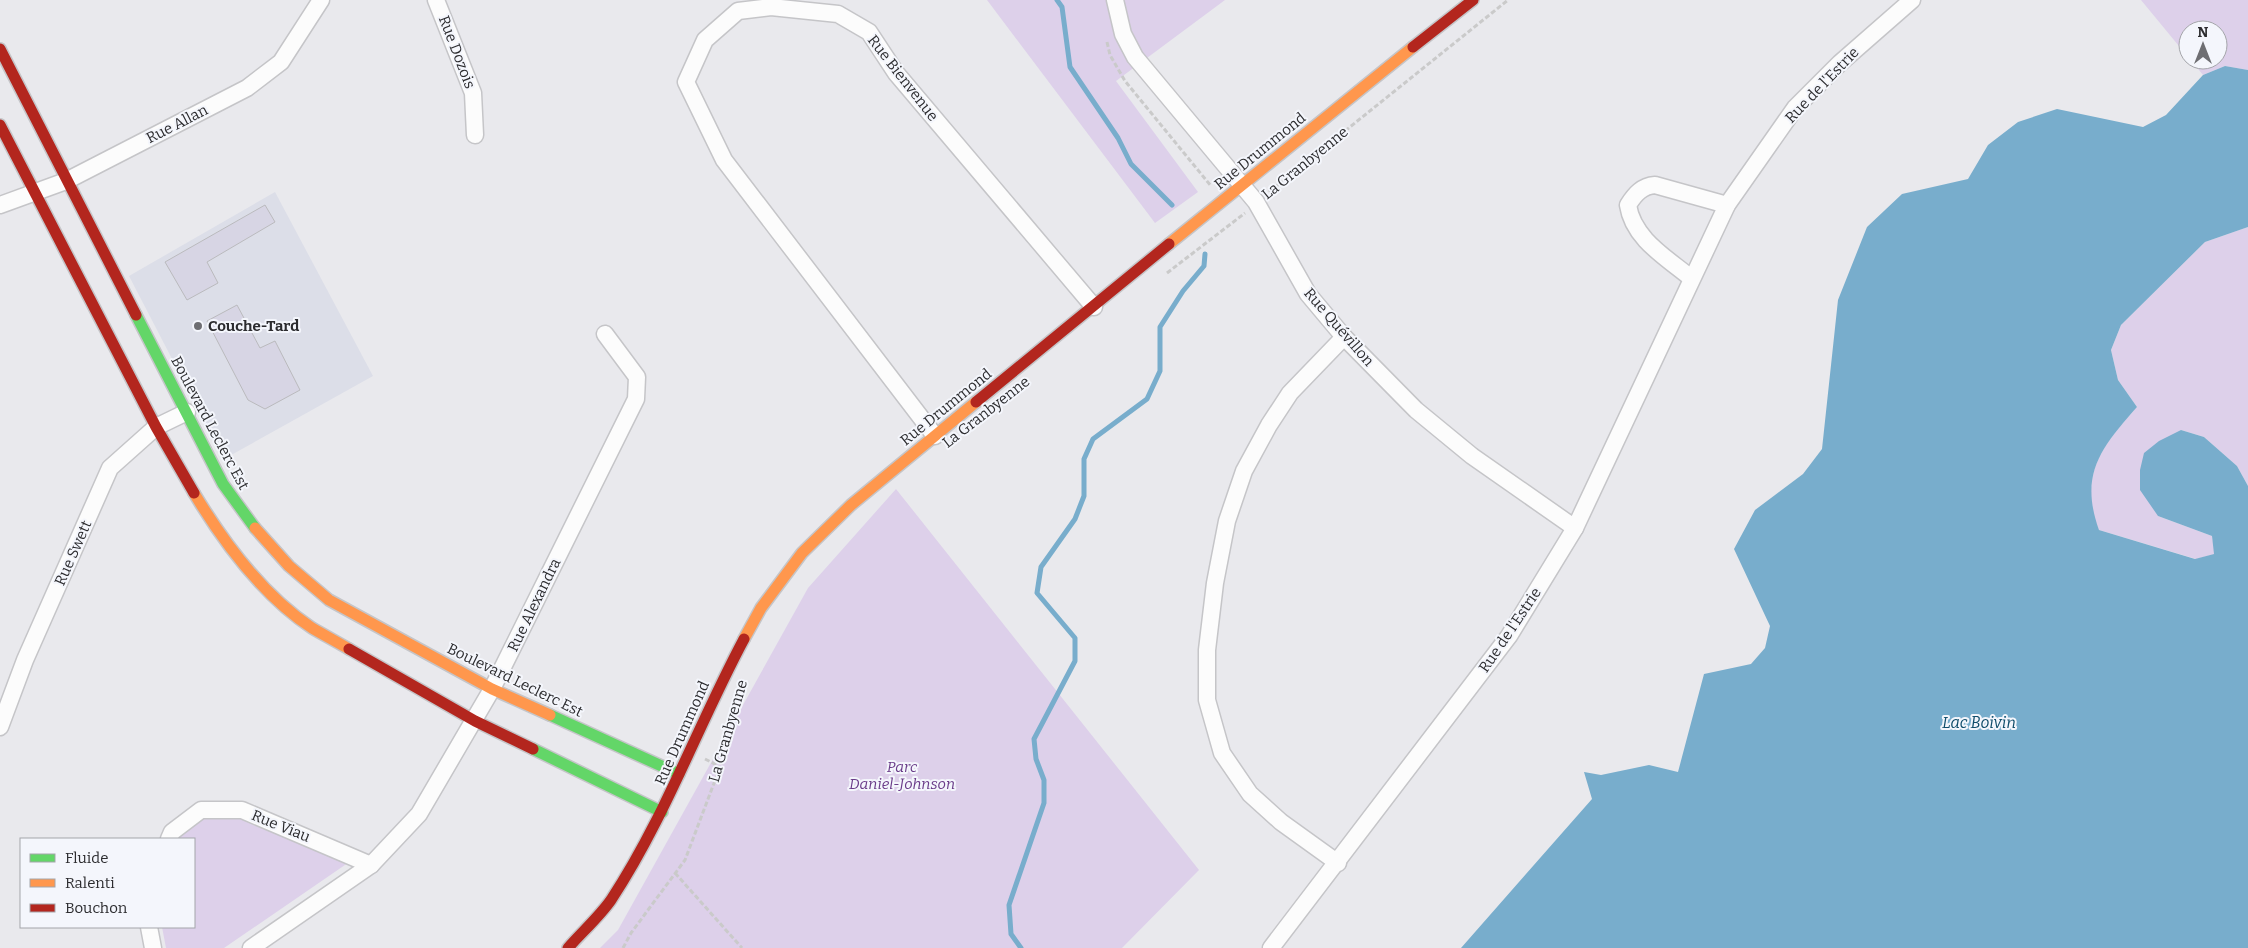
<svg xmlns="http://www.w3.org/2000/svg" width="2248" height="948" font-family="Bitter,serif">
<rect width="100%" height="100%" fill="#e9e9ed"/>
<path fill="#dcdee8" d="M275 192 373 376 224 459 129 276Z"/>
<g fill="#ddd0ea">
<path d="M987 0H1225L1116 81 1198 192 1155 223Z"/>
<path d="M2141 0H2248V70L2225 66 2203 75 2191 60H2218V30H2188V57Z"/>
<path d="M2248 227V486L2237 466 2204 437 2181 430 2158 516 2212 536 2215 554 2196 559 2099 530C2096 522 2091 512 2091 504 2088 460 2110 438 2137 407L2118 380 2111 350 2121 325 2205 242Z"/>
<path d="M896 489 1199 870 1122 948H600L618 930 808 588Z"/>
<path d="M234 801 292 822 358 856 224 948H166L162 927H194V839H168L202 802Z"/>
</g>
<path fill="#78adcc" d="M2225 66 2248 70V227L2205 242 2121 325 2111 350 2118 380 2137 407C2101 448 2079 474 2099 530L2195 559 2214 554 2212 536 2158 516 2140 490V470L2144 453 2159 441 2181 430 2204 437 2237 466 2248 486V948H1461L1592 799 1584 772 1601 775 1649 765 1678 772 1704 674 1751 664 1765 648 1770 626 1734 549 1755 510 1803 474 1822 449 1838 300 1867 227 1902 194 1968 179 1988 145 2018 122 2057 109 2143 127 2166 115 2203 75Z"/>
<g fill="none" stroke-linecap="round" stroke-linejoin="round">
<g stroke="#78adcc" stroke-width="5">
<path d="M1057 0 1062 7 1070 67 1118 138 1131 164 1172 205"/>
<path d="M1021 948 1011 934 1009 905 1044 803V780L1036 759 1034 739 1075 661V638L1037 593 1041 567 1075 519 1084 496V459L1093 439 1147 399 1160 371V327L1183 291 1204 266 1205 254"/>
</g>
</g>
<g fill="#d7d5e4" stroke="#bababd">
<path d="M265 205 275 222 207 262 218 283 187 300 165 262Z"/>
<path d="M237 305 260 348 275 341 300 390 265 409 248 400 207 321Z"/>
</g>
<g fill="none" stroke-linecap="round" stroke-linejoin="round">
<g stroke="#c5c5c8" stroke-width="19">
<g id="street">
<path d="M436 0 473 93 475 135"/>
<path d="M1115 0 1123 34 1135 57 1256 202 1308 294 1344 337 1416 410 1472 456 1575 528"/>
<path d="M0 205 66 181 247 88 281 62 321 0"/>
<path d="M1691 278C1667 258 1633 239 1628 205 1635 194 1642 186 1655 185L1727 205"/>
<path d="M935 436 724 160 686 82 705 40 738 11 771 7 838 14 869 32 896 73 1094 307"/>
<path d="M0 727 25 660 110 468 156 427 187 412"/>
<path d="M169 839 172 832 201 810H242L371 865"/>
<path d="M1338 863 1281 822 1250 794 1222 753 1207 700V650L1215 583 1227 521 1244 471 1269 425 1290 393 1344 337"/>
<path d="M149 927 153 948"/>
<path d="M251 948 371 865 419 814 492 689 636 399 637 377 605 334"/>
<path d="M1271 948 1509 636 1575 528 1727 205 1795 108 1840 63 1912 0"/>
</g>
</g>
<g stroke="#c5c5c8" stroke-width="14">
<g id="fast">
<path d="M136 315 223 484 255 528"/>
<path d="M550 715 679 774"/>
<path d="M533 749 662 812"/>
</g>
</g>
<g stroke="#c5c5c8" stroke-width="14">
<g id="slow">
<path d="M1169 244 1413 47"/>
<path d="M194 493C224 543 262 595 312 628 324 635 337 642 349 649"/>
<path d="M255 528 289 566 329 600 492 689 550 715"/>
<path d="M744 639 761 608 802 553 851 505 976 402"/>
</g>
</g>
<g stroke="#c5c5c8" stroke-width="14">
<g id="jam">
<path d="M1413 47 1473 0"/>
<path d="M0 49 136 315"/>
<path d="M0 125 156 427 194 493"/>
<path d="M976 402 1169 244"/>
<path d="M349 649 475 721 533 749"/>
<path d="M568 948C582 932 599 917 611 900 665 818 698 725 744 639"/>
</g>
</g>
<g stroke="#cacaca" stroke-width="3" stroke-dasharray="5 2.5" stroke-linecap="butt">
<path d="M1107 42 1110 55 1125 81 1211 186"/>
<path d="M1269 192 1508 0"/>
<path d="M1167 273 1245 213"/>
<path d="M705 759 719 766"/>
<path d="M675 873 742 948"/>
<path d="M623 948 631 933 685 860 725 754 734 705"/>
</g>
<use href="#street" stroke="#fcfcfc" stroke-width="16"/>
<use href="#fast" stroke="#63d668" stroke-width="11"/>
<use href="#slow" stroke="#ff974d" stroke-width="11"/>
<use href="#jam" stroke="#b3261e" stroke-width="11"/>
</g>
<circle fill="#6e6e72" stroke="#f4f6fc" stroke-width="2" cx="198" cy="326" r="5"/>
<g text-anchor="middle" stroke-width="4" stroke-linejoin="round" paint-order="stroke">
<g font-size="15" fill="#2c2c2f" stroke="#f4f6fc">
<text transform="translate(457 52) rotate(69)" y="5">Rue Dozois</text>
<text transform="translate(903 78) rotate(52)" y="5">Rue Bienvenue</text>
<text transform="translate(1822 85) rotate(-46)" y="5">Rue de l'Estrie</text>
<text transform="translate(177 124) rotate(-27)" y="5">Rue Allan</text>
<text transform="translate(1260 151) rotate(-39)" y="5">Rue Drummond</text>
<text transform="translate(1305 163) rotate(-39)" y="5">La Granbyenne</text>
<text transform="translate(1339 327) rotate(49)" y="5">Rue Quévillon</text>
<text transform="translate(946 407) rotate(-39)" y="5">Rue Drummond</text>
<text transform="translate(986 412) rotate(-38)" y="5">La Granbyenne</text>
<text transform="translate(210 423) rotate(62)" y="5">Boulevard Leclerc Est</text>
<text transform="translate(73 553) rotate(-66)" y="5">Rue Swett</text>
<text transform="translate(534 605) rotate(-64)" y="5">Rue Alexandra</text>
<text transform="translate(1510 630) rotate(-56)" y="5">Rue de l'Estrie</text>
<text transform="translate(515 680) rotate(26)" y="5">Boulevard Leclerc Est</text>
<text transform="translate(728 731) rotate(-74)" y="5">La Granbyenne</text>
<text transform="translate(682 733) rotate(-66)" y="5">Rue Drummond</text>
<text transform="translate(281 826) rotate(22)" y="5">Rue Viau</text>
</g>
<g font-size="15" font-weight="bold" fill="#2c2c2f" stroke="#f4f6fc" text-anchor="start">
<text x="208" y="331">Couche-Tard</text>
</g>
<g font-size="15" font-style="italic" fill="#6a3c89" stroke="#f4f6fc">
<text x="902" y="772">Parc<tspan x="902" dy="17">Daniel-Johnson</tspan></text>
</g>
<g font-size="16" font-style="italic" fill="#104d6b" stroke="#f4f6fc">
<text x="1979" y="728">Lac Boivin</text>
</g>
</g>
<rect x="20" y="838" width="175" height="90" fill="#f4f6fc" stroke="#a4a5aa"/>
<rect x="30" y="854" width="25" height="8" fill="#63d668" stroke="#a4a5aa"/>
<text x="65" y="863" font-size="15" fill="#2c2c2f">Fluide</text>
<rect x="30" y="879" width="25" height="8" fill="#ff974d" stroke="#a4a5aa"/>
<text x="65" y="888" font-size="15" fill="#2c2c2f">Ralenti</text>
<rect x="30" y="904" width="25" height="8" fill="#b3261e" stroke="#a4a5aa"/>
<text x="65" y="913" font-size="15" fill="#2c2c2f">Bouchon</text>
<g transform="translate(2203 45)"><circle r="24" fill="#f4f6fc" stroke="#a4a5aa"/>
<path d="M0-4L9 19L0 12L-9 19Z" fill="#6e6e72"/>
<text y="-8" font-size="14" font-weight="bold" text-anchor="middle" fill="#2c2c2f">N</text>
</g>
</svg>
